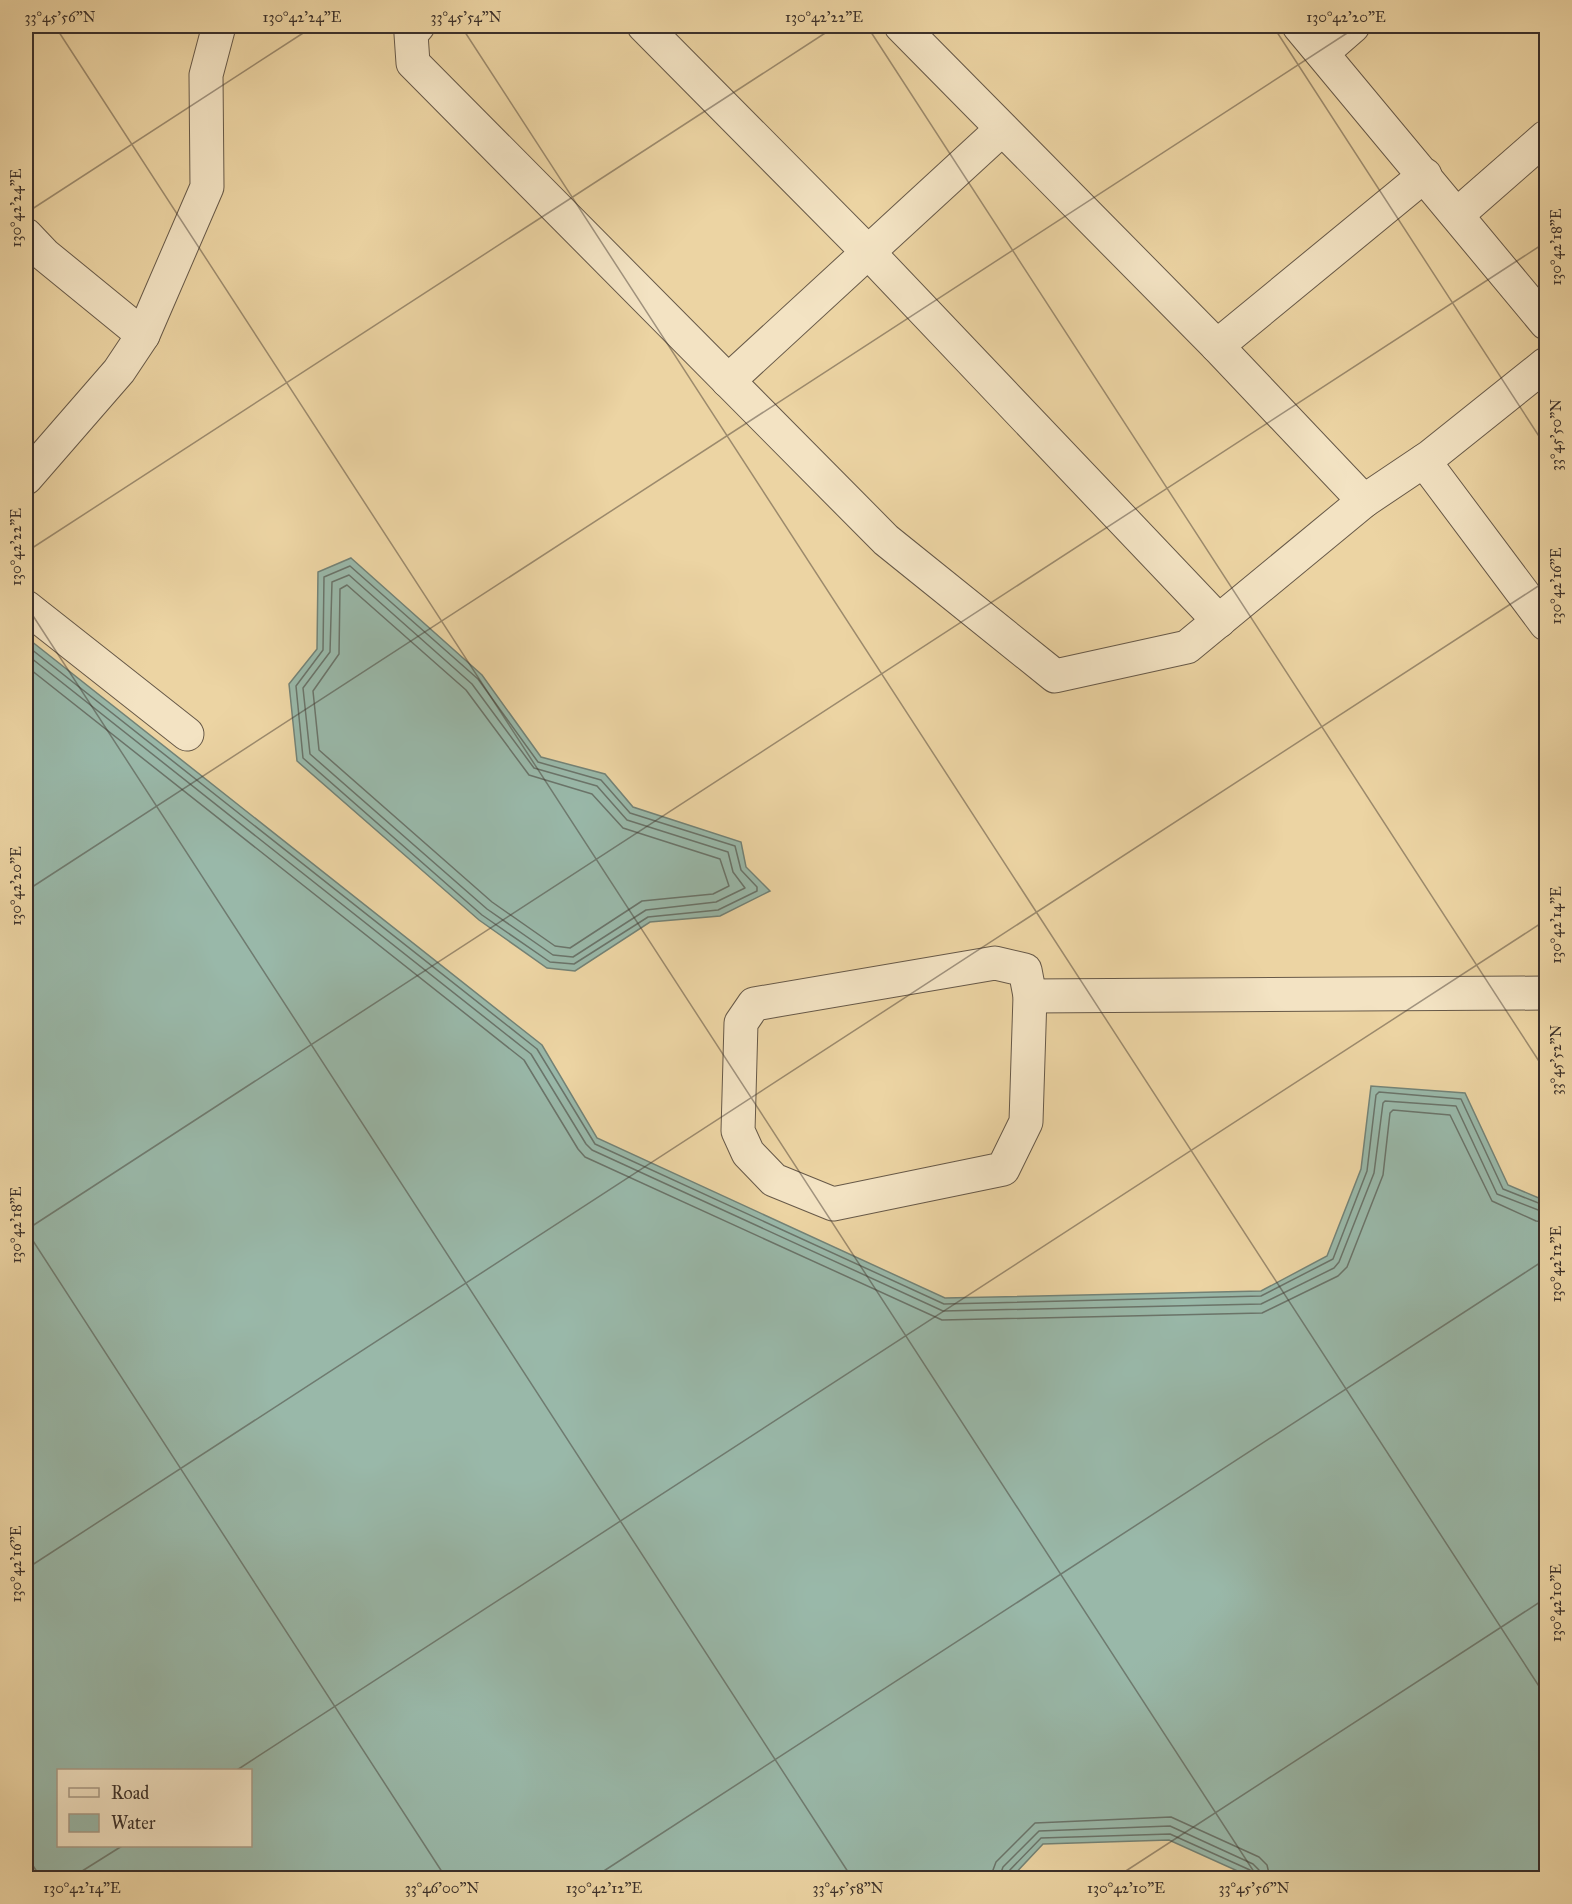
<svg xmlns="http://www.w3.org/2000/svg" width="1572" height="1904" font-family="'IM FELL Great Primer',serif">
<rect width="100%" height="100%" fill="#ecd4a3"/>
<filter id="stains"><feTurbulence type="fractalNoise" baseFrequency=".00333" numOctaves="4"/><feColorMatrix values="0 0 0 0 .2 0 0 0 0 .09 0 0 0 0 .02 0 0 0 .5 -.17"/></filter>
<radialGradient id="worn" r=".72"><stop offset=".6" stop-color="#630" stop-opacity="0"/><stop offset="1" stop-color="#630" stop-opacity=".3"/></radialGradient>
<g fill="#99b8a9" stroke="#738276" stroke-width="1.5" fill-rule="evenodd">
<path d="M351 558 482 675 541 757 605 774 633 807 741 842 746 867 770 891 720 916 650 922 575 971 547 968 479 920 297 761 289 684 317 649 318 572Z"/>
<path d="M26 637 542 1045 597 1138 945 1298 1261 1291 1327 1256 1361 1169 1371 1086 1465 1093 1508 1185 1546 1201V1878H1253L1169 1840 1043 1844 1011 1878H26ZM58 1770H250V1846H58Z"/>
</g>
<g fill="none" stroke-linecap="round" stroke-linejoin="round">
<g stroke="#6a746a" stroke-width="1.5">
<path d="M350 566 478 679 538 762 601 780 630 813 735 846 741 870 757 887V891L718 910 648 917 574 964 550 962 482 915 303 758 296 686 323 650 324 577Z"/>
<path d="M349 575 472 684 534 768 597 786 627 820 728 852 733 872 745 888 716 902 646 910 573 957 553 955 487 909 310 754 303 688 330 652 332 582Z"/>
<path d="M347 585 466 690 529 775 592 794 623 828 720 859 729 886 713 894 642 901 570 948 555 946 492 902 319 750 313 691 339 654 340 589Z"/>
<path d="M26 645 537 1049 595 1144 944 1304 1261 1296 1333 1259 1367 1171 1376 1095 1379 1092 1461 1099 1503 1189 1546 1206"/>
<path d="M26 654 531 1054 586 1144 592 1150 943 1311 1261 1304 1334 1268 1339 1262 1374 1173 1383 1103 1385 1101 1456 1106 1497 1194 1546 1213"/>
<path d="M26 666 524 1060 578 1149 585 1157 942 1320 1262 1313 1338 1276 1347 1267 1383 1175 1390 1113 1393 1110 1450 1115 1492 1201 1536 1221 1546 1222"/>
<path d="M990 1878 996 1862 1035 1823 1171 1817 1259 1857 1267 1865 1270 1878"/>
<path d="M999 1878 1003 1867 1039 1831 1170 1826 1253 1864 1259 1870 1261 1878"/>
<path d="M1007 1878 1008 1872 1041 1838 1170 1834 1250 1870 1253 1878"/>
</g>
<g stroke="#675948" stroke-width="35">
<g id="street">
<path d="M418 26 411 34 413 63 886 540 1055 676 1187 647 1364 501 1431 456 1546 364"/>
<path d="M644 26 868 252 1219 621"/>
<path d="M901 26 1217 346 1364 501"/>
<path d="M1299 26 1546 323"/>
<path d="M1322 53 1353 26"/>
<path d="M1458 214 1546 137"/>
<path d="M26 235 45 255 143 335 207 187 206 75 219 26"/>
<path d="M1217 346 1425 175"/>
<path d="M728 381 1002 129"/>
<path d="M1424 461 1546 624"/>
<path d="M26 478 119 371 143 335"/>
<path d="M26 607 187 734"/>
<path d="M995 963 1025 970 1030 996 1026 1122 1003 1169 833 1204 774 1180 748 1153 738 1131 741 1023 754 1004Z"/>
<path d="M1030 996 1546 993"/>
</g>
</g>
<use href="#street" stroke="#f3e3c3" stroke-width="33"/>
</g>
<path fill="none" stroke="#3b302a" stroke-width="1.5" stroke-opacity="0.45" d="M55 26 1258 1878M461 26 1546 1697M867 26 1546 1072M1273 26 1546 447M26 213 314 26M26 552 836 26M26 605 852 1878M26 891 1358 26M26 1230 1546 242M26 1230 446 1878M26 1569 1546 581M237 1770 1546 920M26 1855 41 1878M71 1878 122 1846M593 1878 1546 1259M1115 1878 1546 1598"/>
<rect width="1572" height="1904" fill="none" stroke="#ecd4a3" stroke-width="66"/>
<rect x="57" y="1769" width="195" height="78" fill="#f3e3c3" stroke="#a99b86" stroke-width="1.5"/>
<rect x="69" y="1788" width="30" height="9" fill="#f3e3c3" stroke="#a99b86" stroke-width="1.5"/>
<text x="111" y="1799" font-size="18" fill="#3b302a">Road</text>
<rect x="69" y="1814" width="30" height="18" fill="#99b8a9" stroke="#a99b86" stroke-width="1.5"/>
<text x="111" y="1829" font-size="18" fill="#3b302a">Water</text>
<rect x="33" y="33" width="1506" height="1838" fill="none" stroke="#3b302a" stroke-width="2"/>
<g font-size="15" text-anchor="middle" fill="#3b302a">
<text x="60" y="22">33°45'56"N</text>
<text x="302" y="22">130°42'24"E</text>
<text x="466" y="22">33°45'54"N</text>
<text x="824" y="22">130°42'22"E</text>
<text x="1346" y="22">130°42'20"E</text>
<text transform="translate(16 208) rotate(-90)" y="5">130°42'24"E</text>
<text transform="translate(1556 247) rotate(-90)" y="5">130°42'18"E</text>
<text transform="translate(1556 435) rotate(-90)" y="5">33°45'50"N</text>
<text transform="translate(16 547) rotate(-90)" y="5">130°42'22"E</text>
<text transform="translate(1556 586) rotate(-90)" y="5">130°42'16"E</text>
<text transform="translate(16 886) rotate(-90)" y="5">130°42'20"E</text>
<text transform="translate(1556 925) rotate(-90)" y="5">130°42'14"E</text>
<text transform="translate(1556 1060) rotate(-90)" y="5">33°45'52"N</text>
<text transform="translate(16 1225) rotate(-90)" y="5">130°42'18"E</text>
<text transform="translate(1556 1264) rotate(-90)" y="5">130°42'12"E</text>
<text transform="translate(16 1564) rotate(-90)" y="5">130°42'16"E</text>
<text transform="translate(1556 1603) rotate(-90)" y="5">130°42'10"E</text>
<text x="82" y="1893">130°42'14"E</text>
<text x="442" y="1893">33°46'00"N</text>
<text x="604" y="1893">130°42'12"E</text>
<text x="848" y="1893">33°45'58"N</text>
<text x="1126" y="1893">130°42'10"E</text>
<text x="1254" y="1893">33°45'56"N</text>
</g>
<rect width="100%" height="100%" filter="url(#stains)"/>
<rect width="100%" height="100%" fill="url(#worn)"/>
</svg>
